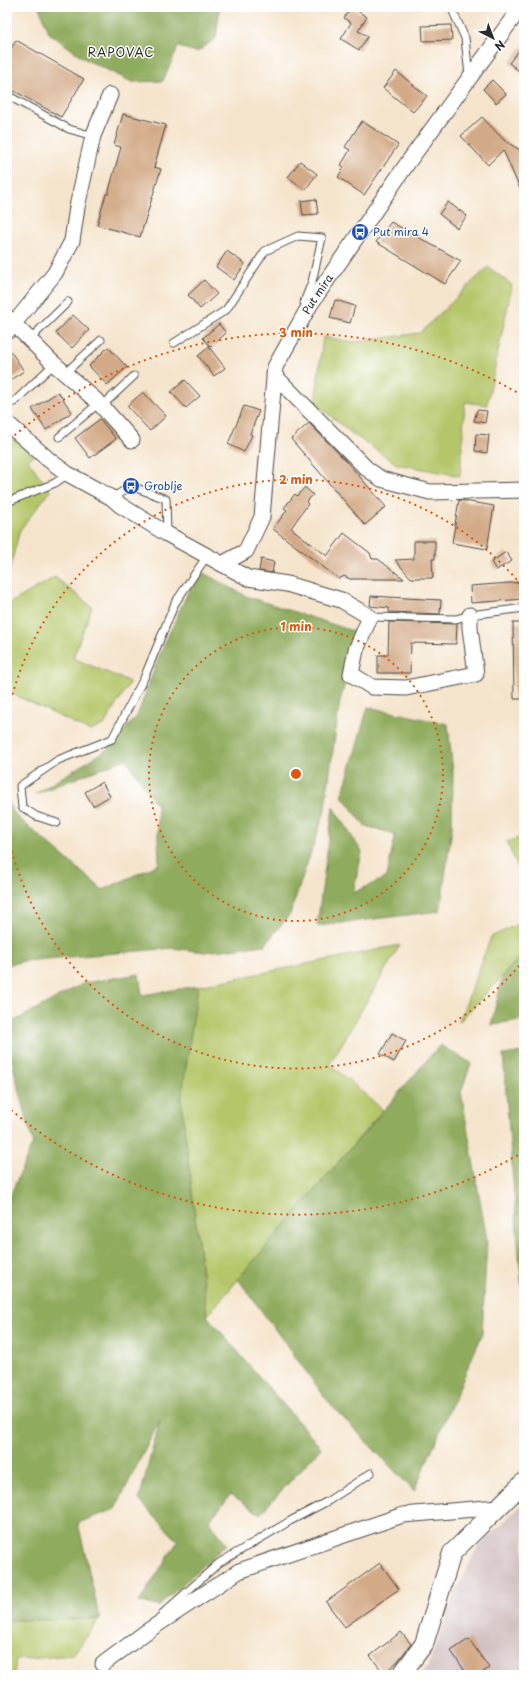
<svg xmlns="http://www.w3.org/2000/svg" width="531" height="1682" font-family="'Playpen Sans',sans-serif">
<rect width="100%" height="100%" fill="#fff"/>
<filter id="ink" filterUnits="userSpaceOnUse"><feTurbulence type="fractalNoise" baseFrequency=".025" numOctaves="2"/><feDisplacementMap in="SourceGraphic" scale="8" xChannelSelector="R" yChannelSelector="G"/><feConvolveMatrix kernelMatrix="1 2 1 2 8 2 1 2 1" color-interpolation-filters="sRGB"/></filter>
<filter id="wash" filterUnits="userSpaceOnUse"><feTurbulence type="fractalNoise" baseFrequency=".012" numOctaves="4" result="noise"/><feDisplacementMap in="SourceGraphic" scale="16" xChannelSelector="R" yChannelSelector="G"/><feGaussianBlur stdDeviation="0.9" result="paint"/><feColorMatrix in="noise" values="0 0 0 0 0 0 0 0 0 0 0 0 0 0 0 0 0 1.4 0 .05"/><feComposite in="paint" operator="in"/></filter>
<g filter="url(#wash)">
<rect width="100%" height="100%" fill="#f5e4cc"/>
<path fill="#d1bfbf" d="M524 1502V1675H420L427 1668 452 1600 477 1548Z"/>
<g fill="#b4c669" stroke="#70784a">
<path d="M488 267 512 285 487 405 465 402 460 476 397 464 354 435 315 403 323 337 355 342 420 333Z"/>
<path d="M7 435 34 455 28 460 51 492 46 496 20 530 7 579Z"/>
<path d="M55 577 92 607 73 658 130 682 104 725 90 731 7 691V605Z"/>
<path d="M524 836V883L507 842Z"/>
<path d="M524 921V953L459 1022 491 937Z"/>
<path d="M400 945 330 1064 383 1110 207 1316 181 1099 198 986Z"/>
<path d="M100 1619 73 1655 16 1660 14 1675H7V1620Z"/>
</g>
<g fill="#8fab5d" stroke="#5d6b44">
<path d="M39 7H220L216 38 197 52 178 47 163 81 132 82 85 59 49 33Z"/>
<path d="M198 570 246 596 359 633 340 701 324 814 290 914 265 945 204 952 173 948 24 961 7 965V799L16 816 103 890 159 864 157 806 126 759 35 794 108 749 137 716 160 654Z"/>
<path d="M368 707 448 724 453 773 452 828 440 911 317 926 333 807 362 852 353 893 387 877 395 834 365 826 342 796Z"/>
<path d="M524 953V1019L491 1025 503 975Z"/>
<path d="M139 974 142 995 198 986 181 1099 207 1316 321 1448 260 1514 231 1494 209 1521 227 1544 159 1606 139 1602 178 1541 139 1500 160 1420 115 1509 78 1523 100 1619 7 1620V1203L33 1143 7 1043V1025L84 983Z"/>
<path d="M440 1045 471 1063 461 1092 487 1240 482 1335 414 1491 330 1404 238 1279Z"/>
<path d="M524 1052V1317L503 1055Z"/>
</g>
<g id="blocks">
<g fill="#d3aa87">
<path d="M351 7 367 17 358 31 368 36 359 50 341 39 351 23 344 18Z"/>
<path d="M451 25 452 40 423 41 422 26Z"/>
<path d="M16 40 84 79 61 117 7 87V55Z"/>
<path d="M524 44V75L509 63Z"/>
<path d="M396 71 427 96 413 112 383 88Z"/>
<path d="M492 80 506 94 496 103 483 89Z"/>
<path d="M123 114 166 125 154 167 161 169 140 237 97 225 106 194H108L121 147 114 145Z"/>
<path d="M482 117 505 141 520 150 524 148V198L503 150 488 165 461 136Z"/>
<path d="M362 121 398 145 364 195 338 177 344 167 341 165 350 150 345 147Z"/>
<path d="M300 161 317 174 305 190 288 177Z"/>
<path d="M316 199 318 214 303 215 301 201Z"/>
<path d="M448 202 467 216 457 228 439 214Z"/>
<path d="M391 222 461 261 445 284 376 242Z"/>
<path d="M227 251 245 264 234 280 216 267Z"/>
<path d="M204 280 217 294 200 309 188 295Z"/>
<path d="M335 300 355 306 350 323 330 318Z"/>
<path d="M73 315 89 330 72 348 56 333Z"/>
<path d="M219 324 226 333 211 347 203 338Z"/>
<path d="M7 346 24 371 7 382Z"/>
<path d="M108 347 127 367 107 385 89 366Z"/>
<path d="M209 347 225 368 214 376 198 356Z"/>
<path d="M185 380 200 396 186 408 171 392Z"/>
<path d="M58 392 72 412 46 430 32 409Z"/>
<path d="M143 392 166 416 150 431 127 406Z"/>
<path d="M244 406 259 411 250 434 252 435 244 452 228 444Z"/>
<path d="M477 410 487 411 485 423 474 421Z"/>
<path d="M100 419 116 439 90 458 75 438Z"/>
<path d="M309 423 347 462 386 507 365 525 291 439Z"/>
<path d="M476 434 489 435 487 453 475 451Z"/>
<path d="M305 487 313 495 306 502 308 504 291 528 327 556 344 533 370 553 372 559H378L404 579H350L344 576 339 579 273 529 287 510 284 508 295 494 297 496Z"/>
<path d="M459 500 494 506 487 549 452 543Z"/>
<path d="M414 541H435V559H432L433 578H411L395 560 414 559Z"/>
<path d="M506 552 512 561 496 570 491 562Z"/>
<path d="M261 559 274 562 272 573 259 571Z"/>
<path d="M524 582V599L471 603 470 586Z"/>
<path d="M371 596 441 600 440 614 389 612V608L370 606Z"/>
<path d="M389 622 457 624 456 644 411 643 410 673H378V655H388Z"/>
<path d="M513 623H524V699H514Z"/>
<path d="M102 782 110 796 93 806 85 792Z"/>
<path d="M392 1033 406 1041 394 1062 380 1054Z"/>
<path d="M380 1563 399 1589 345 1627 326 1602Z"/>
<path d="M401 1632 411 1644 397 1662 384 1673 370 1656Z"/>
<path d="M469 1639 489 1668 479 1675H468L451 1651Z"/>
</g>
</g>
</g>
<g filter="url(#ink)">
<use href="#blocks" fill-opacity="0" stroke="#494743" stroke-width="1"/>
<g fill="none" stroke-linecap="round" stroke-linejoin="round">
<g stroke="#494743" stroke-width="9">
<g id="service">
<path d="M451 7 465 38 469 76"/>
<path d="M7 95 69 129 93 136"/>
<path d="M30 339 68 302"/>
<path d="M174 343 226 310 265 251 298 236 322 238 312 282 304 302 310 305"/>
<path d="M65 373 101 340"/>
<path d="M14 402 54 364"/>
<path d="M102 406 134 376"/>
<path d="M59 437 99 403"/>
<path d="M112 498 131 486 166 499 167 533"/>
<path d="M7 502 55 483 68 474"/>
<path d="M370 617 456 619 470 615 524 608"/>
<path d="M57 823 36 816 22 807 20 786 58 760 112 739 144 678 175 603 207 556"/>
<path d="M163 1613 219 1563 290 1521 328 1501 371 1473"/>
</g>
</g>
<g stroke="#494743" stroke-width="17">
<g id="minor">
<path d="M7 317 52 362 99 403 132 440"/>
<path d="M7 332 55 273 72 241 77 207 93 136 110 95"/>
<path d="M274 375 366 468 381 479 430 492 524 490"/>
<path id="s1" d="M7 423 49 460 68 474 112 498 120 505 167 534 222 564 246 551 262 517 275 367 310 305 409 161 521 7"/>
<path d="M222 564 248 578 287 584 341 600 370 617 356 650 351 674 372 687 406 688 476 674 470 628V615"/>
<path d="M103 1664 146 1632 239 1571 403 1515 498 1507"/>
</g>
</g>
<g stroke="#494743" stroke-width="20">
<path id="tertiary" d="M401 1675 424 1644 452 1553 524 1482"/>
</g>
<use href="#service" stroke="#fff" stroke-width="7"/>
<use href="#minor" stroke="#fff" stroke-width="15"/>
<use href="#tertiary" stroke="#fff" stroke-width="18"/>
</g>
</g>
<g fill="none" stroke="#df570e" stroke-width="2" stroke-dasharray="2 4">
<circle cx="296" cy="774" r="147"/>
<path d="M523 961A294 294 0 0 1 7 830M7 718A294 294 0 0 1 523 587"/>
<path d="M523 1152A441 441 0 0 1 10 1109M10 439A441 441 0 0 1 523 396"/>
</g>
<defs>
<g id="bus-disc" transform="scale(0.9)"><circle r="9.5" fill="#1a4fb4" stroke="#fff"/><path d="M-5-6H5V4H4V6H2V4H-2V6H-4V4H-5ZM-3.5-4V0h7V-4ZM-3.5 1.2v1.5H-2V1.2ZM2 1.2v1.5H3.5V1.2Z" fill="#fff"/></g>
</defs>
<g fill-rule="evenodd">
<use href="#bus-disc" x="360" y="232"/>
<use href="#bus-disc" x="131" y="486"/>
</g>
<g text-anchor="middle" stroke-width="3" stroke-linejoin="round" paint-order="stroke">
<g font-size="11" fill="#164399" stroke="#fff" text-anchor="start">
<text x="373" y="236">Put mira 4</text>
<text x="144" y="490">Groblje</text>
</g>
<g font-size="11" fill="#2b2b2b" stroke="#fff">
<text dy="4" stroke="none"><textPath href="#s1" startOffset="558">Put mira</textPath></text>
</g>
<g font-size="12" letter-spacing="1" fill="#2b2b2b" stroke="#fff">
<text x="121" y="57">RAPOVAC</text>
</g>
</g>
<circle cx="296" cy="774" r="6" fill="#df570e" stroke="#fff" stroke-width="2"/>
<g font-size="12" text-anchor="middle" font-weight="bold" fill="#df570e" stroke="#fff" stroke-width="3" stroke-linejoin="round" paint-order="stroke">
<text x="296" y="337">3 min</text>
<text x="296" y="484">2 min</text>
<text x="296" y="631">1 min</text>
</g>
<rect width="531" height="1682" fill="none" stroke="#fff" stroke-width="24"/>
<g transform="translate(493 38) rotate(138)" stroke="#ffffff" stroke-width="3" paint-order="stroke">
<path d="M0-3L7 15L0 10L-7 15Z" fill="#2b2b2b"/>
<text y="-6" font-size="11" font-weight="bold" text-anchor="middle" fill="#2b2b2b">N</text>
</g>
</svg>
